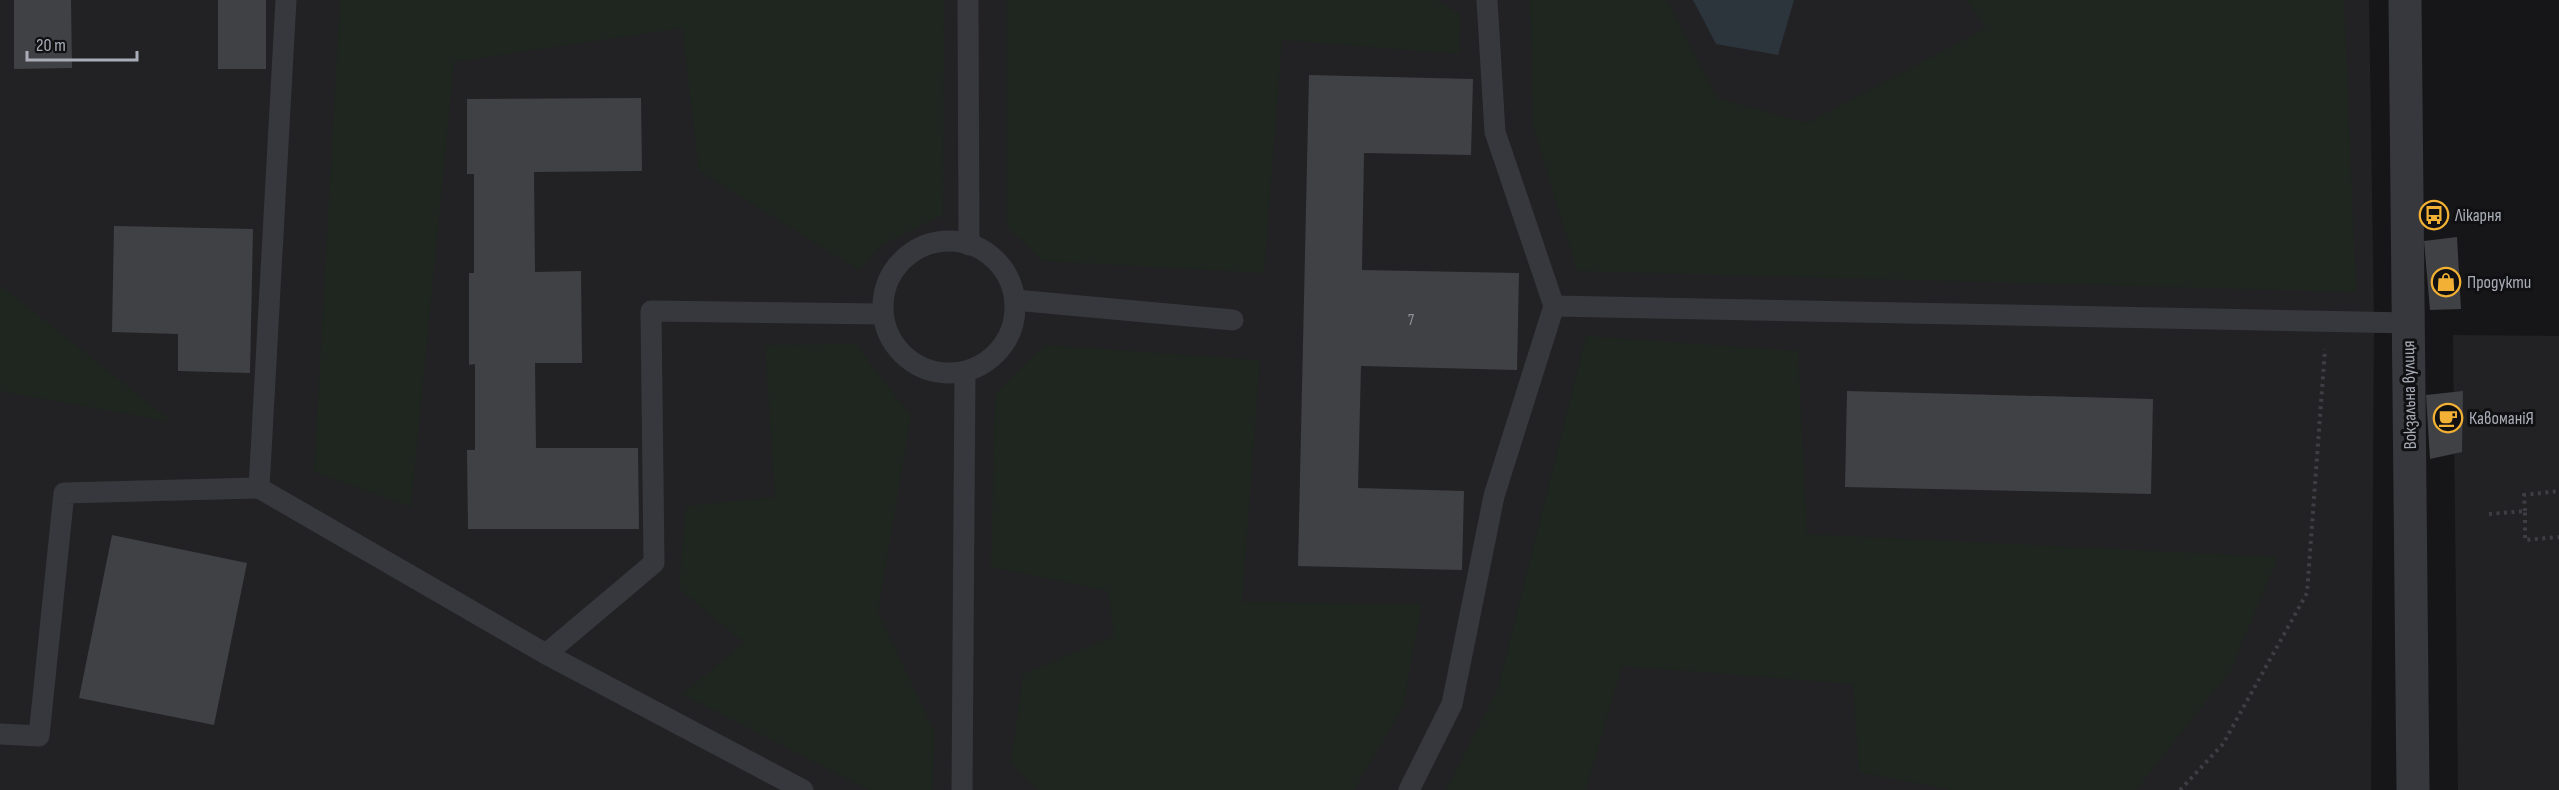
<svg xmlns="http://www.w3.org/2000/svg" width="2559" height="790" font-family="'Sofia Sans Condensed',sans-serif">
<rect width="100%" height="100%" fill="#161618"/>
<g fill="#222225">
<path d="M0 0H2369L2374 322 2371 790H0Z"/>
<path d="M2453 335 2559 336V790H2458Z"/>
</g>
<g fill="#1e261f">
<path d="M340 0H944L943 215 881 245 859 270 699 171 682 28 454 62 411 507 314 472Z"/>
<path d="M1007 0H1437L1460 14 1459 54 1282 40 1264 273 1042 261 1007 227Z"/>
<path d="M1530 0H1667L1717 98 1807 123 1986 28 1967 0H2344L2356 292 1577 271 1533 126Z"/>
<path d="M0 285 172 422 0 391Z"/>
<path d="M1586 336 1798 351 1807 534 2278 557 2231 670 2136 790H1951L1859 772 1853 684 1622 666 1586 790H1446L1498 688Z"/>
<path d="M856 344 911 416 878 612 934 731 933 790H869L682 694 744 643 679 589 686 506 775 497 765 345Z"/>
<path d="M1045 345 1260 360 1242 602 1422 604 1403 707 1354 790H1038L1011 763 1023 674 1114 636 1108 591 991 567 995 395Z"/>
</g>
<path fill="#2c353c" d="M1693 0H1794L1778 55 1716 44Z"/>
<g fill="#404145">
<path d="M14 0H71L72 68 14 69Z"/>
<rect x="218" y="0" width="48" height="69"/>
<path d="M1309 75 1473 79 1471 155 1364 153 1362 270 1519 273 1517 370 1361 366 1358 488 1464 491 1462 570 1298 566Z"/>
<path d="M641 98 642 171 534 172 535 272 581 271 582 363H535L536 448H638L639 529H468L467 450H475V364L469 365V273H474V174H467V99Z"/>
<path d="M114 226 253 229 250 373 178 371V334L112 332Z"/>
<path d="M2457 237 2461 309 2430 310 2424 241Z"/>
<path d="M1847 391 2153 399 2151 494 1845 487Z"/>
<path d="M2463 391 2462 452 2430 459 2426 395Z"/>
<path d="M112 535 247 563 214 725 79 698Z"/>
</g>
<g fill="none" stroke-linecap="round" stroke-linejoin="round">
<g stroke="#3d3f44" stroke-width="4" stroke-dasharray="3 4.5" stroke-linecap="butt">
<path d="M2525 511 2524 495 2559 491"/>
<path d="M2489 514 2525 511V540L2559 537"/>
<path d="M2180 790 2223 744 2307 593 2325 349"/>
</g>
<g stroke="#37383d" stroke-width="21">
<path d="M968 0 969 245"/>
<path d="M1487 0 1495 132 1554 306"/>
<circle cx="949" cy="307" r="66"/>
<path d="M1015 300 1233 320"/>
<path d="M259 488 546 654 803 790"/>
<path d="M546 654 654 563 651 311 883 314"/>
<path d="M0 734 39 736 64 493 259 488 286 0"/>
<path d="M962 790 965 372"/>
<path d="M1409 790 1452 704 1494 496 1554 306 2408 323"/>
</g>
<path stroke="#37383d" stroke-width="33" d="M2405 0 2413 790"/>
</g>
<defs>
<g id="bus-ring" transform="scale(1.5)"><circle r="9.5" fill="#111113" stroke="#f2b134" stroke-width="1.5"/><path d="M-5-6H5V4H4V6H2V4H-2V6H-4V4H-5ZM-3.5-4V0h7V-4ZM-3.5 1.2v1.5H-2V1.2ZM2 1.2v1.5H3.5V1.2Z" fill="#f2b134"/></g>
<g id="shop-ring" transform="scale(1.5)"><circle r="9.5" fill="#111113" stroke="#f2b134" stroke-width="1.5"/><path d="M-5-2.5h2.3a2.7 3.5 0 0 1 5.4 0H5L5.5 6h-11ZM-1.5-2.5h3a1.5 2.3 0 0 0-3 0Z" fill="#f2b134"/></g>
<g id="cafe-ring" transform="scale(1.5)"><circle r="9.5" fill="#111113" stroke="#f2b134" stroke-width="1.5"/><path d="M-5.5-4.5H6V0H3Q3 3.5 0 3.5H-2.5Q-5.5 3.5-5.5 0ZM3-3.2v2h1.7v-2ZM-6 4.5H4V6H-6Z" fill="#f2b134"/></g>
</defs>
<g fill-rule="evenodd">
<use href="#bus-ring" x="2434" y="215"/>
<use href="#shop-ring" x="2446" y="282"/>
<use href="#cafe-ring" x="2448" y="418"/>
</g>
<g text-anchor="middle" stroke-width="6" stroke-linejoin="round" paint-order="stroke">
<g font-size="15" fill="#8e929b">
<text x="1411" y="325">7</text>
</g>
<g font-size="18" fill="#a8adb8" stroke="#111113" text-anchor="start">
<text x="2455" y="221">Лікарня</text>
<text x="2467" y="288">Продукти</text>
<text x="2469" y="424">КавоманіЯ</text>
</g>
<g font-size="18" fill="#a8adb8" stroke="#111113">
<text transform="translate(2409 395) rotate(-91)" y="6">Вокзальна вулиця</text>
</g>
</g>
<path d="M27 51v9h110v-9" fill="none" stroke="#a8adb8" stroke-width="3"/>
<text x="36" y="51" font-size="18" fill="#a8adb8" stroke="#111113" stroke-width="4.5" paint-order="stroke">20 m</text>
</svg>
